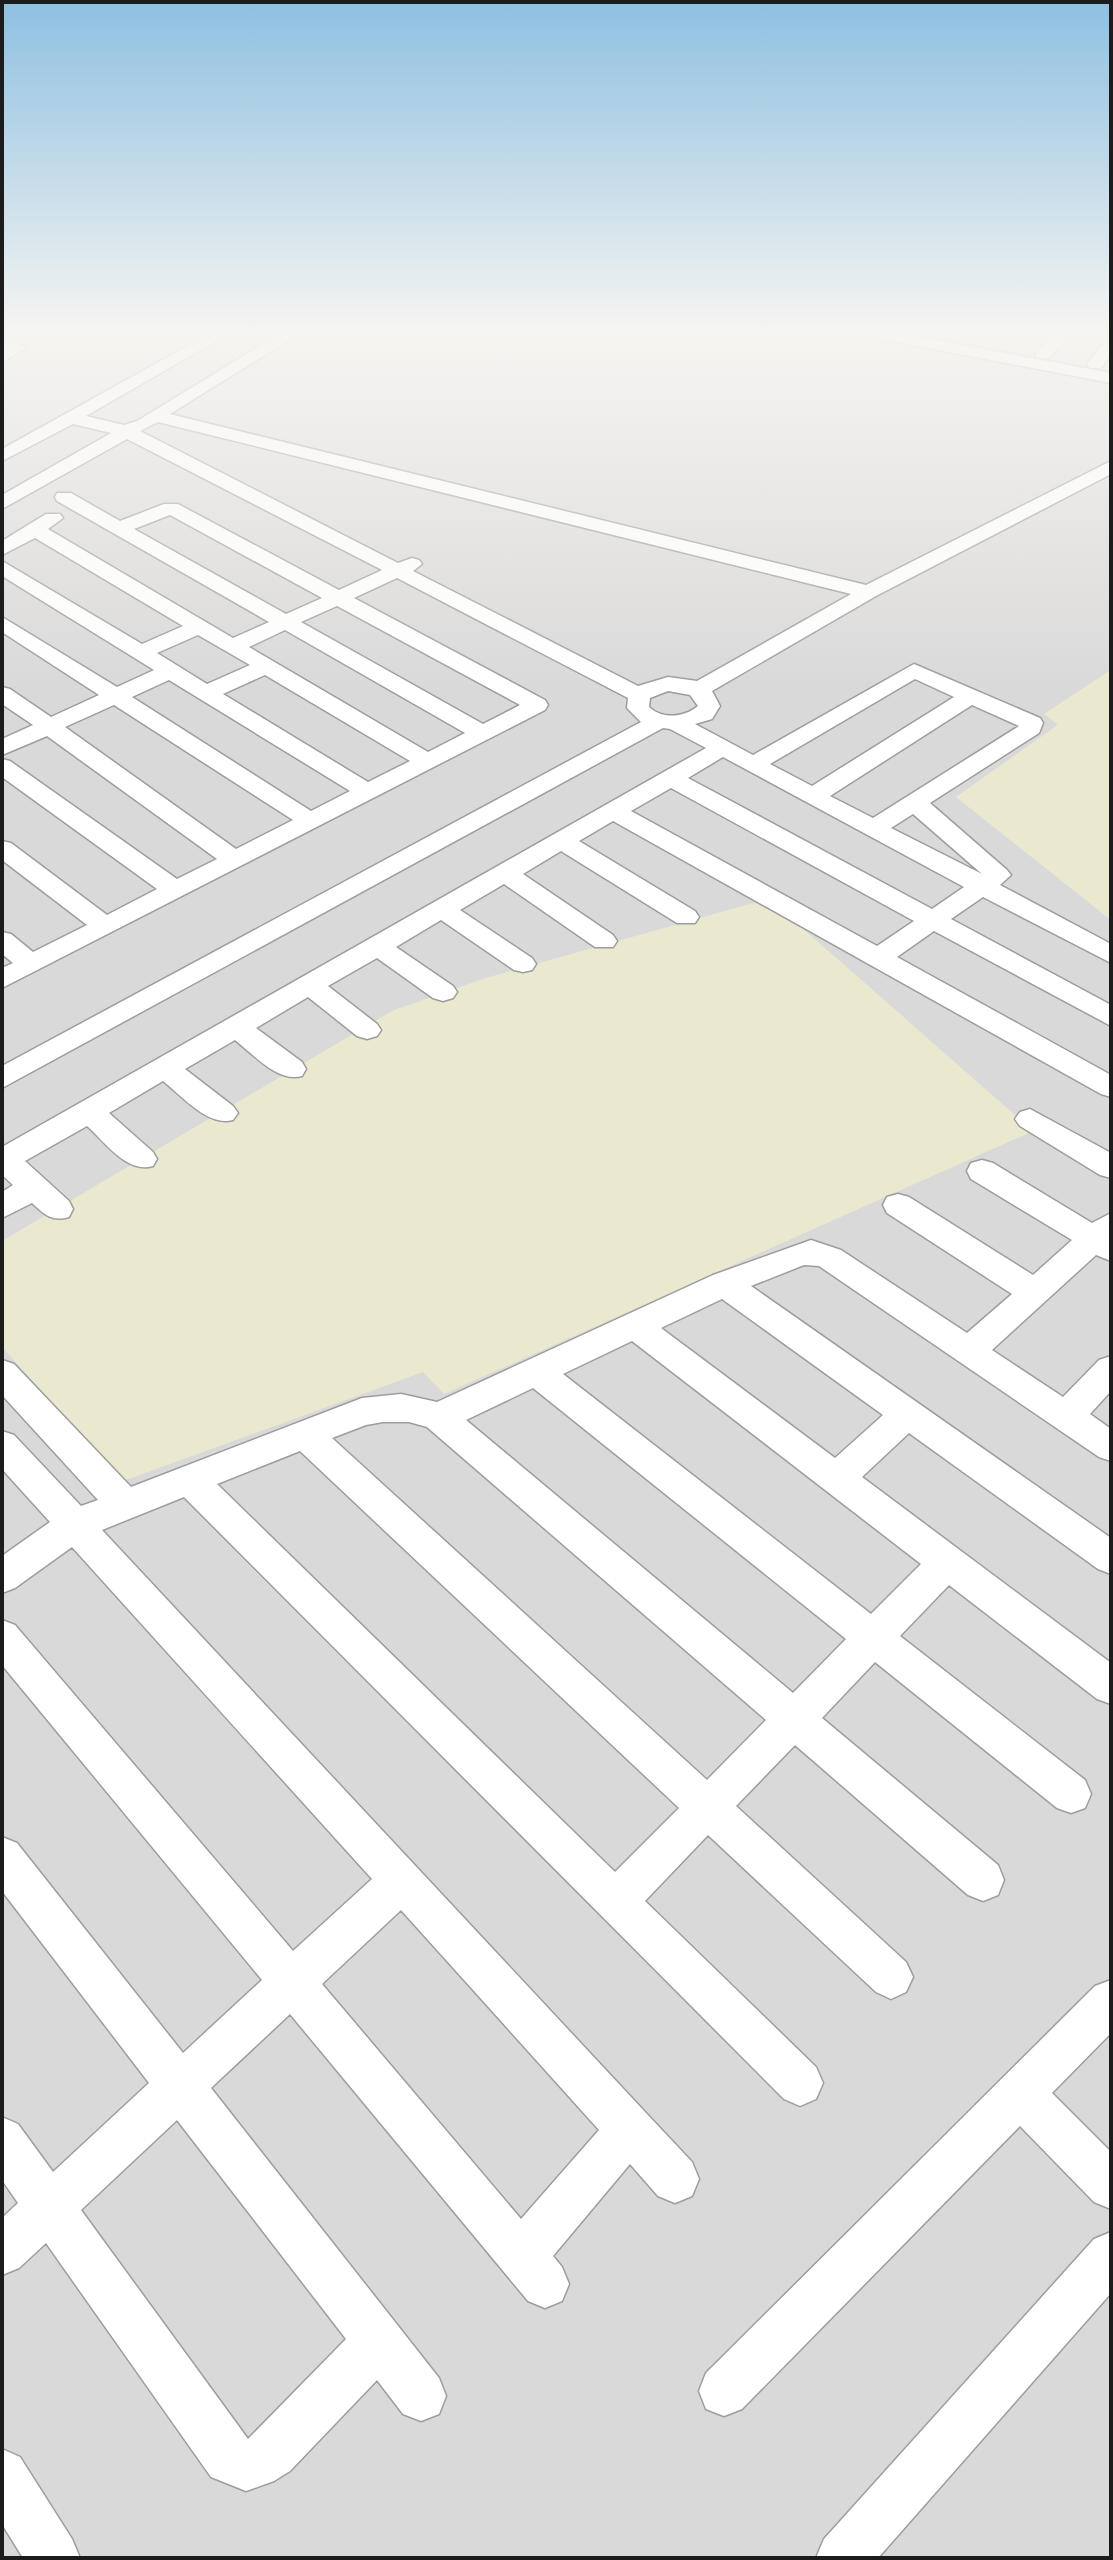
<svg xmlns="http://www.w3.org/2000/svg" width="1113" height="2560" font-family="'PT Sans Narrow',sans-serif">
<rect width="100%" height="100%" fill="#ece8e2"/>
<path fill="#dad9d9" d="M2 333H1111V670L1045 714 1059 724 957 797 1111 920V2558H2Z"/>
<g fill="#eae9cf">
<path d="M1111 670V920L956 797 1058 725 1044 714Z"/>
<path d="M764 900 775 904 1033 1131 444 1394 423 1372 123 1481 2 1347V1241L394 1010 486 978Z"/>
</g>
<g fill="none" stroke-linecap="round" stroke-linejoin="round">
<g stroke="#9d9d9d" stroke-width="3">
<g id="street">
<path d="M211 333H230L86 416 124 425 137 421 281 333H300L170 414 866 585 1111 461V474L876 596 712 691 720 706 712 719 695 724 753 755 914 664 1040 718 1043 723 1039 733 930 803 1007 870 1011 875 1000 885 1111 944V963L983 897 951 919 1111 1005V1026L934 931 897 957 1111 1075V1097L1101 1094 613 821 579 841 695 911 699 917 695 923H677L561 851 523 874 613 935 617 941 613 947H595L504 884 460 910 532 958 536 964 532 970 523 972 514 970 441 920 396 947 453 986 457 992 453 998 443 1001 433 998 377 958 328 986 377 1024 381 1030 377 1036 367 1039 357 1036 308 997 256 1028 302 1062 306 1069 302 1076C278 1083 253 1054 235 1040L185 1069 233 1106 238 1113 233 1120C208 1127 182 1096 163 1081L109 1113 153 1152 157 1159 153 1166C127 1174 105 1142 87 1126L25 1161 69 1201 73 1209 69 1217C51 1222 44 1214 32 1203L2 1218V1192L13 1185 2 1175V1147L706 748 670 729 663 728 2 1088V1066L641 722 627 708 628 698 397 578 354 598 545 700 548 705 545 710 2 988V968L13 963 2 954V932L11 934 33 952 87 925 2 860V841L11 843 107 915 157 889 2 777V759L10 761 177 879 217 859 47 736 2 755V739L33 725 2 704V687L10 689 51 717 99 695 2 632V617L117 687 154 670 2 576V561L142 644 183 626 35 538 2 555V541L46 514H60L63 518 48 529 233 638 269 622 57 501 55 497 57 493H71L120 521 164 504H178L339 590 382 570 127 439 2 509V495L111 433 73 424 2 461V449ZM158 422 851 594 697 681 668 677 638 686 413 571 422 564 419 560 412 558 398 563 140 431ZM170 515 322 598 286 614 134 529ZM337 606 520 705 483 724 301 622ZM285 630 465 733 428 752 249 647ZM198 635 250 665 207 684 157 653ZM265 675 410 761 368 782 223 694ZM915 679 954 697 812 786 770 764ZM169 680 350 791 311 811 132 697ZM668 691 690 695 698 706C685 717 663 720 649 707L650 698ZM114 705 293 820 236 849 65 727ZM972 705 1019 726 873 818 830 796ZM723 757 964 887 932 909 688 778ZM671 788 914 921 877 946 631 811ZM913 814 982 874 891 828Z"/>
<path d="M868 333H900L1111 373V383L876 338Z"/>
<path d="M1054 333H1071L1049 358H1037L1035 355Z"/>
<path d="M2 340 23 346 25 349 2 362Z"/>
<path d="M1111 340V355L1101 368H1089L1087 364C1093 356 1101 343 1111 340Z"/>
<path d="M1030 1109 1111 1153V1178L1100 1175 1020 1126 1015 1119 1020 1112Z"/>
<path d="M982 1160 993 1163 1092 1223 1111 1213V1261L1096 1255 992 1350 1063 1397 1099 1360 1111 1356V1391L1090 1414 1111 1429V1461L1099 1457 819 1266 804 1265 751 1286 1111 1538V1574L1098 1569 909 1433 862 1477 1111 1663V1704L1097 1699 949 1585 900 1636 1085 1780 1091 1794 1085 1808 1071 1813 1057 1808 875 1662 822 1718 998 1865 1004 1880 998 1895 983 1901 968 1895 795 1745 736 1806 906 1962 913 1977 906 1992 891 1999 876 1992 708 1835 645 1901 816 2067 823 2083 816 2099 800 2106 784 2099 184 1497 102 1530 646 2113 692 2162 699 2179 692 2196 675 2203 658 2196 630 2164 553 2256 562 2267 569 2284 562 2301 545 2308 528 2301 290 2014 211 2088 439 2378 446 2396 439 2414 421 2421 403 2414 377 2380 290 2471 274 2481 246 2491 211 2477 46 2243 19 2268 2 2275V2218L18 2203 2 2180V2117L18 2124 53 2172 149 2083 2 1891V1837L17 1843 183 2053 262 1980 2 1665V1620L15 1625 293 1951 372 1879 72 1547 15 1588 2 1593V1556L50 1522 2 1469V1431L14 1435 81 1506 98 1500 2 1395V1360L14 1364 131 1487 362 1398 401 1394 437 1402 713 1275 811 1240 841 1250 967 1333 1012 1294 887 1213 883 1205 887 1197 898 1194 909 1197 1033 1275 1072 1240 971 1179 967 1171 971 1163ZM722 1299 883 1415 835 1458 661 1328ZM632 1341 921 1564 871 1614 563 1374ZM533 1388 846 1639 793 1693 466 1420ZM383 1422H409L427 1427 766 1720 707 1780 332 1438 366 1425ZM300 1451 679 1808 615 1872 217 1484ZM401 1910 599 2130 521 2219 322 1984ZM177 2120 346 2339 248 2439 81 2210Z"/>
<path d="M1111 1980V2033L1052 2093 1111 2152V2209L1094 2202 1020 2126 742 2409 724 2416 706 2409 699 2391 706 2373 1095 1986Z"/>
<path d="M1111 2232V2293L878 2558H816L824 2539 1094 2239Z"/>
<path d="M2 2449 20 2457 72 2539 80 2558H23L2 2524Z"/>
</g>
</g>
<use href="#street" fill="#fff" fill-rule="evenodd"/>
</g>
<linearGradient id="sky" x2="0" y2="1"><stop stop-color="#8dc0e1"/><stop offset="0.48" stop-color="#f6f5f2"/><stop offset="1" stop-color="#f6f5f2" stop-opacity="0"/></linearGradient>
<rect width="1113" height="691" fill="url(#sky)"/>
<rect width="1113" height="2560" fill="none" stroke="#1c1c1c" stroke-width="8"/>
</svg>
